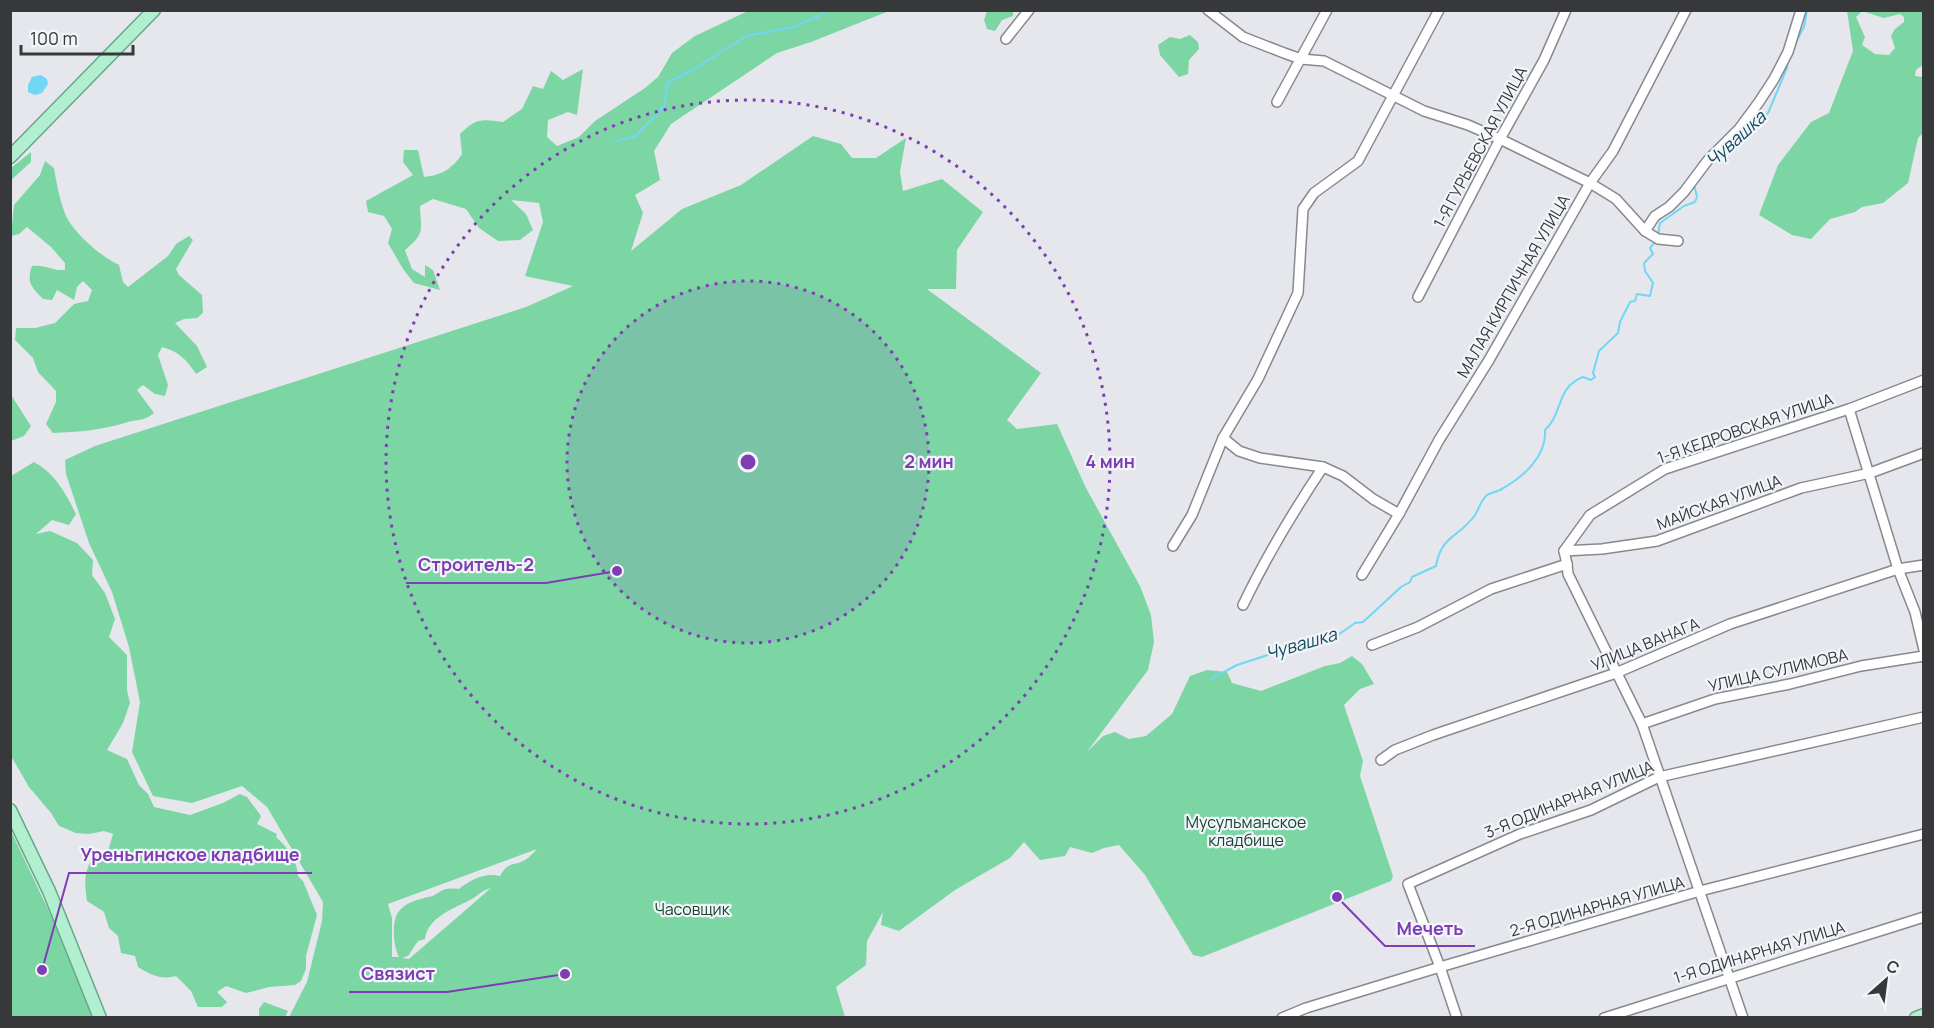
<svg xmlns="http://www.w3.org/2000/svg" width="1934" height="1028" font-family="Manrope,sans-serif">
<rect width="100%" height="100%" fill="#e5e7ed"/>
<g fill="#7cd6a4" fill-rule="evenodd">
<path d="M748 11H889L811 42 777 53 671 124 654 151 660 180 635 195 643 213 631 251 682 209 741 185 813 136 841 144 852 158H876L906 138 900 172 903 191 942 179 983 212 957 250 956 289H927L1041 373 1007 420 1017 429 1057 424 1086 488 1140 586 1151 615 1154 642 1148 670 1087 752 1103 736 1115 732 1129 739 1146 736 1172 714 1190 676 1207 670 1227 672 1232 683 1261 691 1325 666 1340 663 1352 656 1362 664 1374 684 1360 689 1344 705 1363 761 1360 776 1393 876 1391 881 1202 957 1193 955 1145 875 1119 845 1104 848 1092 853 1070 847 1065 856 1040 860 1024 842 1010 858 955 890 899 931 881 925 883 912 867 941 866 965 836 987 845 1017H289L307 982 322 921 323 902 267 807 242 786 192 803 153 796 132 752 140 702 129 647 112 592 89 543 66 474 65 460 95 446 526 307 573 286 525 276 543 222 539 203 511 200 526 214 533 230 520 240 498 241 479 228 466 209 433 199 420 206C421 232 425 233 405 250L412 269 425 277V265L433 270 440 290 414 283 403 269 388 243 392 229 384 216 368 212 366 201 413 175 403 162 404 150H418L424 177C442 175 452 169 462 154L460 134C476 118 481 119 503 122L522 109 533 86 543 89 551 71 563 80 583 69 577 115 568 112 548 120 547 137 557 146 579 137 595 121 645 88 658 77 672 53 695 36ZM537 849C534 852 530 857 525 860 515 866 508 861 500 876 485 872 470 880 459 889 438 886 441 895 428 897 420 899 408 902 402 908 390 917 393 945 399 957H392V918L388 904ZM491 888 409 959 402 958 408 956 418 941 425 939C428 917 453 909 470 900 478 896 482 890 491 888Z"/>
<path d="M987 11H1013V16L1002 20 995 31 987 29 984 20Z"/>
<path d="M1847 11H1923V65L1916 70 1915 76 1923 77V133L1918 138 1908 183 1883 203 1862 207 1855 212 1830 219 1811 239 1792 235 1759 215 1778 165 1811 122 1829 113 1853 51ZM1862 11 1884 18 1900 14 1904 17V22L1895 29 1891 36 1895 48 1889 55 1875 54 1862 45 1865 37 1856 17Z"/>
<path d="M1190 35 1198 42 1199 49 1189 60 1188 74 1179 77 1160 55 1158 45 1170 37 1180 39Z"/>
<path d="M31 152V162L11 180V168Z"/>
<path d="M45 161 54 168C57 185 60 203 67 218 77 236 102 257 119 265L123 282 128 287 168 256 176 244 189 236 193 240 176 269 179 275 202 295 203 313 197 318 184 319 175 323 197 346 207 367 196 374C187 360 178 351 162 347L158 355 168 385 165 396 155 394 143 385 137 390 154 413C145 421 139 419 128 422 102 430 79 432 53 433L46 424 56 402V391L38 372 33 358 15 340 16 328H35L55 323 74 304 88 301 92 290 83 281 77 287 74 300 57 290 52 300 43 299C32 287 26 283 32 266 45 264 52 271 65 270V263L51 247 27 227 19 234 11 236 14 205 40 175Z"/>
<path d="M11 395 31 426 24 436 11 441Z"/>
<path d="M34 462C55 473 66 494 76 514L69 525 52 520 36 534 50 531 77 543 93 560 92 575 105 593 115 619 109 637 127 655V690L130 703 123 723 107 750 127 759 139 785 148 794 154 807 190 815 223 803 240 794 247 797 261 816 257 824 277 834 276 837C288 848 297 859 298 876L303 881 317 915 306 956V969L301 981 295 985 269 987 246 993 226 986 217 992 227 1002 222 1007H198L191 991 176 976C161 980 151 975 138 967L135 956 121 953 118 936 109 928 104 912 87 901C84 880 84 871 95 854L108 851 113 834 104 831 89 834 76 833 59 826 51 813 29 787 11 756V476Z"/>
<path d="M10 829 54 922 93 1017H11Z"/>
<path d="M264 1002 288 1011 285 1017H259V1009Z"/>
</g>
<path fill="#72d6f6" d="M41 75 47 79 48 84 42 93 35 95 28 92V85L32 77Z"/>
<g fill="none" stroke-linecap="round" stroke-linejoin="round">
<g stroke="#72d6f6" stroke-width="2">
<path d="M1794 46 1804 27 1807 10"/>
<path d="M615 141 636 136 664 106 668 82 691 71 746 36 794 27 819 16 826 10"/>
<path d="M1709 164 1768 113 1787 68 1788 60"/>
<path d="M1658 235 1660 223 1684 206 1695 202 1697 197 1694 184"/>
<path d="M1211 679 1237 665 1277 652 1290 645 1315 642 1338 635 1355 623 1363 622 1401 587 1410 582 1412 577 1436 566C1441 535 1460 537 1475 515 1479 509 1481 500 1487 495 1490 493 1496 492 1500 490 1522 478 1547 457 1545 430 1563 414 1556 387 1583 377L1591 380 1595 377 1593 373 1599 351 1618 333 1620 322 1630 302 1635 301 1637 294 1650 296 1653 283 1645 271 1644 263 1653 254 1650 248 1655 242"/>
</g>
<g stroke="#87898e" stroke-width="12">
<g id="minor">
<path d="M1208 10 1243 37 1284 53 1301 59 1324 61 1424 111 1468 125 1500 139 1590 183 1616 199 1645 231 1658 239 1678 241"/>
<path d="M1006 39 1029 10"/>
<path d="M1277 102 1327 10"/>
<path d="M1645 231 1655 216 1669 207 1684 192 1708 160 1739 129 1759 102 1774 79 1788 52 1801 10"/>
<path d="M1418 297 1500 139 1544 60 1566 10"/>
<path d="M1849 409 1898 569 1915 612 1924 650"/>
<path d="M1223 438 1239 451 1260 458 1323 467 1343 476 1373 499 1399 514"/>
<path d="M1173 546 1192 515 1223 438 1258 379 1298 293 1303 209 1314 193 1358 161 1439 10"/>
<path d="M1564 551 1590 515 1665 469 1849 409 1924 380"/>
<path d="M1567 564 1568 574 1642 724 1743 1018"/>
<path d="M1362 575 1399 514 1439 440 1489 360 1590 183 1613 151 1686 10"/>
<path d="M1243 605C1266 557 1293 512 1323 467"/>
<path d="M1372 645 1418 627 1491 589 1567 564 1564 551 1602 549 1657 541 1801 488 1870 473 1924 453"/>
<path d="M1642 724 1715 699 1790 684 1861 666 1924 656"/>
<path d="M1381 760 1395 750 1433 735 1616 673 1730 624 1898 569 1924 565"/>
<path d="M1282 1018 1306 1008 1440 967 1700 891 1924 834"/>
<path d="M1457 1018 1440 967 1408 884 1520 834 1591 810 1659 777 1924 717"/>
<path d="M1604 1018 1924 917"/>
</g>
</g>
<g stroke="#64a887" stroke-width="15">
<g id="major">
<path d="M10 157 154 10"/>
<path d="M10 810 49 891 100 1018"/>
<path d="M1916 1018 1924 1015"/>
</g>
</g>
<use href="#minor" stroke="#fff" stroke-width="9"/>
<use href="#major" stroke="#b1efd0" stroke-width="12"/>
</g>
<circle cx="748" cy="462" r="181" fill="#7e3db2" fill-opacity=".12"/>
<g fill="none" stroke="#7e3db2" stroke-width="3" stroke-dasharray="3 6">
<circle cx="748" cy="462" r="181"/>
<circle cx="748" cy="462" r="362"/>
</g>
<g text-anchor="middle" stroke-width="4.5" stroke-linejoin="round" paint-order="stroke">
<g font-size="16" fill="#36383a" stroke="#f2f5fa">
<text transform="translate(1480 147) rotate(-62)" y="6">1-Я ГУРЬЕВСКАЯ УЛИЦА</text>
<text transform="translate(1513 286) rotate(-60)" y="6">МАЛАЯ КИРПИЧНАЯ УЛИЦА</text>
<text transform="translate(1745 428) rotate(-19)" y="6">1-Я КЕДРОВСКАЯ УЛИЦА</text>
<text transform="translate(1719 502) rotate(-20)" y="6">МАЙСКАЯ УЛИЦА</text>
<text transform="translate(1645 644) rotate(-22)" y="6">УЛИЦА ВАНАГА</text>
<text transform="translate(1778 670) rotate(-13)" y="6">УЛИЦА СУЛИМОВА</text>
<text transform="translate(1569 799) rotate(-22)" y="6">3-Я ОДИНАРНАЯ УЛИЦА</text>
<text transform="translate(1597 906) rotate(-16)" y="6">2-Я ОДИНАРНАЯ УЛИЦА</text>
<text transform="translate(1759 952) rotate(-17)" y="6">1-Я ОДИНАРНАЯ УЛИЦА</text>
</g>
<g font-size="16" fill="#17442d" stroke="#f2f5fa">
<text x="1246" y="828">Мусульманское<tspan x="1246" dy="18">кладбище</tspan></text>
<text x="692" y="915">Часовщик</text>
</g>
<g font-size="18" font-style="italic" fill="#124c5d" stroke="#f2f5fa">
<text transform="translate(1736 139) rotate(-42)" y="6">Чувашка</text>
<text transform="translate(1301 644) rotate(-16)" y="6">Чувашка</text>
</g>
</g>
<circle cx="748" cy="462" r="9" fill="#7e3db2" stroke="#f2f5fa" stroke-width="3"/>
<g font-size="18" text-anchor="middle" font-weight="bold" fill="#7e3db2" stroke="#f2f5fa" stroke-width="4.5" stroke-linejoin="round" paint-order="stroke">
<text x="929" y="468">2 мин</text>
<text x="1110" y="468">4 мин</text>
</g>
<path fill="none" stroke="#7e3db2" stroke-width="2" d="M617 571L546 583H406M42 970L69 873H312M1337 897L1385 946H1475M565 974L447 992H349"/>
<g fill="#7e3db2" stroke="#f2f5fa" stroke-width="2">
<circle cx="617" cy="571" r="6"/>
<circle cx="42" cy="970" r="6"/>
<circle cx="1337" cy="897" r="6"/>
<circle cx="565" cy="974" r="6"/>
</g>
<g font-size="18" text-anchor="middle" font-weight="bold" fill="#7e3db2" stroke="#f2f5fa" stroke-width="4.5" stroke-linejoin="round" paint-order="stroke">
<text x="476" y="571">Строитель-2</text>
<text x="190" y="861">Уреньгинское кладбище</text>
<text x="1430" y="935">Мечеть</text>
<text x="398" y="980">Связист</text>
</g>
<rect width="1934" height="1028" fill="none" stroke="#36383a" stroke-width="24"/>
<g transform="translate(1886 980) rotate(28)" stroke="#f2f5fa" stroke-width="4.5" paint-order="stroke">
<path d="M0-4.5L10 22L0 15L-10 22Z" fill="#36383a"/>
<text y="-9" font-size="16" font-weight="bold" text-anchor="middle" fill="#36383a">С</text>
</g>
<path d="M21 45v9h112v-9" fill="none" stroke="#36383a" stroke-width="3"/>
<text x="30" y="45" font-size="18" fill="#36383a" stroke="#f2f5fa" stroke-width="4.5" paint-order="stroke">100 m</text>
</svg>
